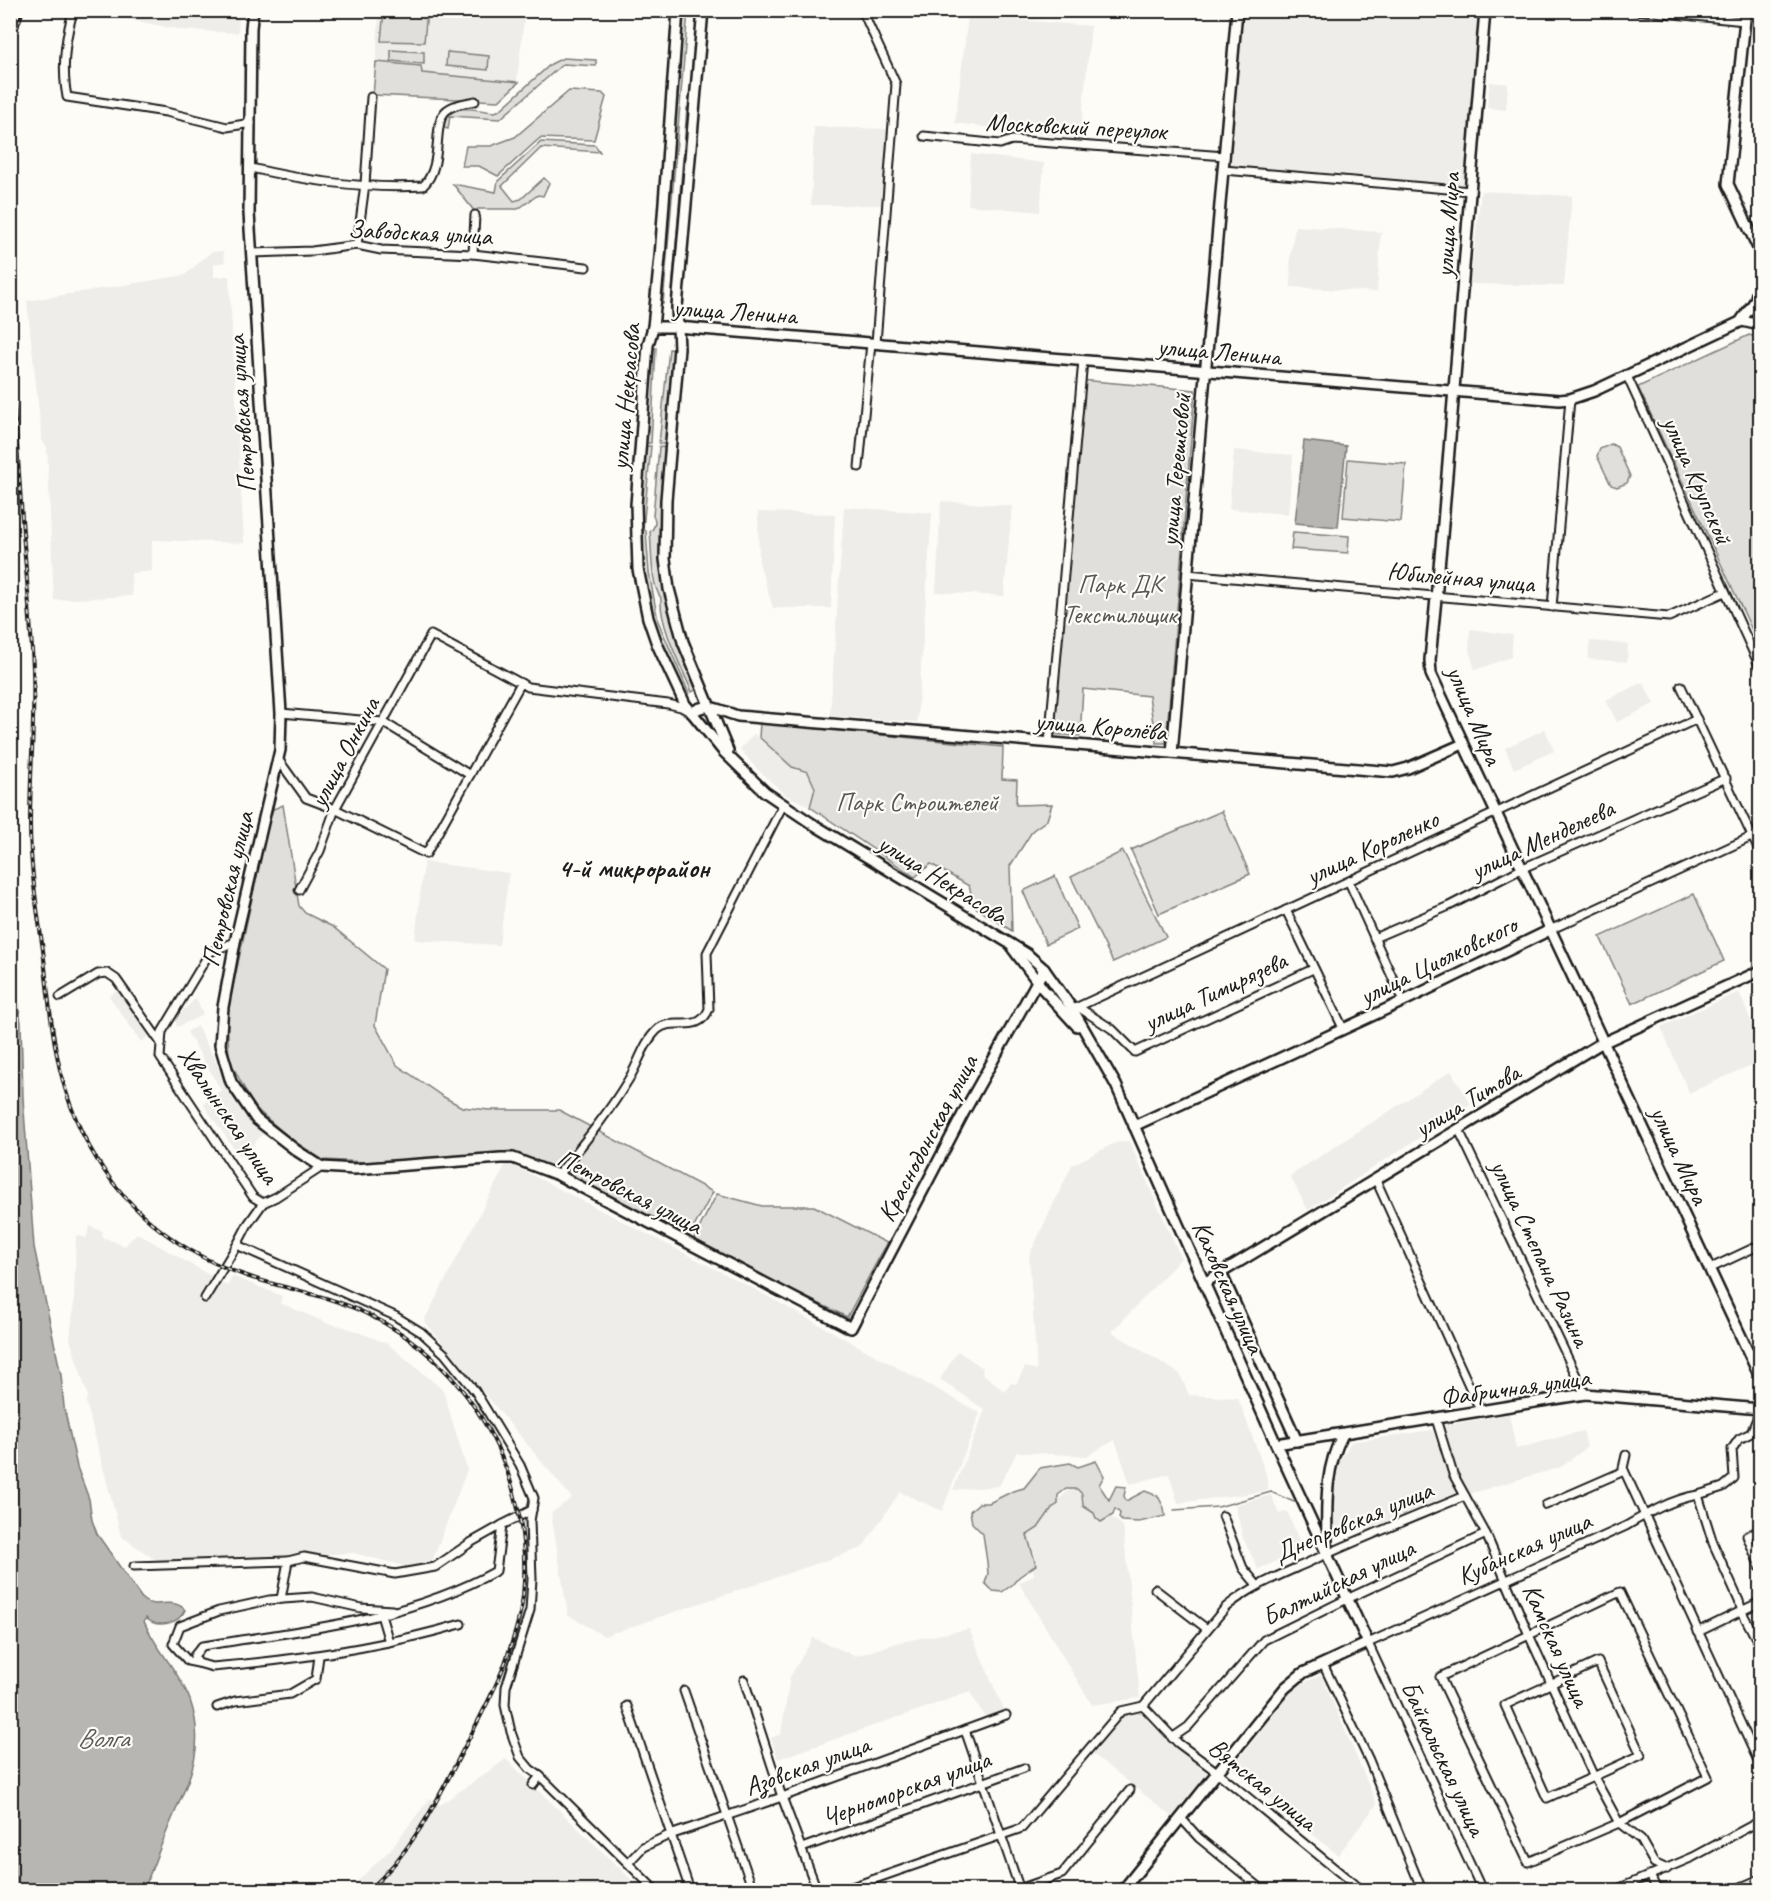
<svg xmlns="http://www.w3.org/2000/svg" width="1771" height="1901" font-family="Caveat,sans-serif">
<rect width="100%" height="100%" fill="#fdfcf7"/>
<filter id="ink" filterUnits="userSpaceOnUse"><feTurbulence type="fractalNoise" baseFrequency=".0167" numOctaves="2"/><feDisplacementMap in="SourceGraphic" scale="12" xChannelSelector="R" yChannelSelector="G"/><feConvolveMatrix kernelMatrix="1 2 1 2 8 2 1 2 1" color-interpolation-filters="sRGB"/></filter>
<g filter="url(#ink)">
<g fill="#eeede9">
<path d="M118 11H239L238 33 181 30 117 17Z"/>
<path d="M379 11H525L517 81 422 73V65L376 62Z"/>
<path d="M1244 11H1478L1465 186 1229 166Z"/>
<path d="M968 16 1091 26 1080 139 955 123Z"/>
<path d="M1490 82 1508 84 1506 110 1487 108Z"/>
<path d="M814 127 891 129 885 205H811Z"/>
<path d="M971 154 1044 163 1040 212 968 205Z"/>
<path d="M1481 191 1572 196 1564 286 1470 284Z"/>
<path d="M1295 226 1381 232 1377 292 1291 287 1290 259Z"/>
<path d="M223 251 225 262 214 264V277L229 276 244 543 152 540V571L131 573 132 596 54 600 47 447 42 440 27 301 185 275 211 252Z"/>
<path d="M1234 450 1293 455 1288 514 1229 509Z"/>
<path d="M941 501 1012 506 1004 596 936 592Z"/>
<path d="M844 507 932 513 917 722 830 716Z"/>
<path d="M758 512 835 514 831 608H773L759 562Z"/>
<path d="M1470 629 1513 635 1511 657 1475 670 1469 650Z"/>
<path d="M1590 641 1628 644 1627 662 1588 659Z"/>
<path d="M1643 682 1654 704 1617 722 1606 700Z"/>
<path d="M1545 729 1554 751 1514 769 1505 748Z"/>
<path d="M754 734 792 768 808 773 814 788 809 806 786 795 755 767 740 749Z"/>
<path d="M424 862 509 873 499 945 415 940Z"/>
<path d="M119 989 149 1036 141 1042 109 996Z"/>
<path d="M1739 992 1760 1043V1061L1689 1093 1661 1027Z"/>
<path d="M196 998 203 1015 177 1027 175 1019Z"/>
<path d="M197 1026 232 1092 263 1134 240 1157 203 1104 221 1090 187 1032Z"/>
<path d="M1451 1071 1471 1104 1308 1210 1290 1176Z"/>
<path d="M1129 1141 1181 1258 1112 1332 1180 1374 1189 1395 1238 1398 1266 1474 1268 1491 1178 1503 1169 1474 1130 1484 1115 1440 1087 1456 1017 1452 999 1486 953 1490 985 1410 940 1379 958 1351 983 1368 982 1373 1005 1392 1011 1383 1016 1384 1025 1367 1037 1370 1029 1256 1072 1165 1115 1143Z"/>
<path d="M507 1162 756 1290 980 1413 942 1511 900 1492 862 1548 604 1636 568 1615 551 1513 572 1498 424 1321Z"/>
<path d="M90 1226 103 1232 102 1237 125 1246 137 1233 228 1286 232 1276 282 1296 280 1303 327 1323 345 1327 388 1344 443 1390 467 1470 428 1572 353 1553 222 1560 157 1561 121 1536 86 1402 88 1397 70 1339 74 1302 76 1235 86 1238Z"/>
<path d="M1509 1414 1516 1449 1583 1431 1587 1447 1561 1467 1469 1494 1455 1472 1442 1426Z"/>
<path d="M1432 1430 1458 1494 1436 1506 1332 1539 1331 1498 1335 1470 1351 1442Z"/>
<path d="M1072 1487 1123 1526 1140 1698 1092 1705 1019 1583 1034 1575 1025 1533Z"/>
<path d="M1271 1495 1279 1514 1287 1511 1303 1550 1258 1569 1243 1538 1235 1505Z"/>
<path d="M969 1629 1005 1712 987 1720 970 1692 778 1759 771 1738 781 1734 790 1677 813 1638 856 1656 900 1642Z"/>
<path d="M1321 1675 1377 1804 1338 1855 1232 1768 1295 1687Z"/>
<path d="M1140 1712 1170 1742 1208 1774 1174 1818 1092 1753 1121 1715Z"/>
<path d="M506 1759 642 1890H348L390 1850 430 1798 440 1805Z"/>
</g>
<g fill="#e0dfdb" stroke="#7e7e7c" stroke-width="1.5">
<path d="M384 11H427L424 42 381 41Z"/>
<path d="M684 11H688L663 304H659Z"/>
<path d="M391 50 424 52V64L391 61Z"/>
<path d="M447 52 489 56 488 70 446 66Z"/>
<path d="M563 58 596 60V66L563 64 500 119 450 116 448 129 444 128C445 122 444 114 451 110 458 106 485 111 495 112L500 110 551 64Z"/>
<path d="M376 62 421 66 422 73 519 82 499 101 373 95Z"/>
<path d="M569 91 602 93 606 97 594 140 540 138 498 176 479 166H462L466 146H491L515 137Z"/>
<path d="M687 108 691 109 675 305H671Z"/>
<path d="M541 142 595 145 600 152 541 148 502 186 514 201 521 199 544 178 549 183 543 196 538 195 518 209H478L475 212 453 184 496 192 498 181Z"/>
<path d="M1749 335 1760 338V647L1638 387Z"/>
<path d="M650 348H656L651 443H644Z"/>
<path d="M669 349 675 350 668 444H659Z"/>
<path d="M1080 380 1195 390 1166 743H1156L1149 696 1083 689 1080 736 1050 734Z"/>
<path d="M1611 444 1617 447 1630 476 1627 483 1617 487 1611 485 1597 456 1600 449Z"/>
<path d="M644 446H651L643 529 646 531 649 572 658 621 689 693 685 696C673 669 660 643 651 615 635 560 640 502 644 446Z"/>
<path d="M659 447 668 448 665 583 668 608 676 635 698 689 692 692C681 666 659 625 661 598 650 584 652 549 650 532 655 527 657 522 653 516Z"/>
<path d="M1348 459 1406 464 1401 522 1343 517Z"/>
<path d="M1293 532 1349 536 1348 553 1291 549Z"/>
<path d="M760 723 1003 747 1002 779 1017 780 1016 805 1052 804 1047 820 1033 830 1010 866 1012 931 975 907 969 886 931 864 915 877 810 807 815 788 808 772 792 767 759 737Z"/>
<path d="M283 805 299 906 305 913 333 927 384 969 375 1025 397 1065 442 1096 462 1107 489 1110H559L713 1192 687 1240 511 1151 434 1159 368 1162 322 1160 290 1138 254 1107 229 1059 227 1014 271 810Z"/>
<path d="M1222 811 1250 874 1159 914 1131 850Z"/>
<path d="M1123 851 1166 937 1113 962 1071 877Z"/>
<path d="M1055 876 1078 929 1046 944 1023 891Z"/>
<path d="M1694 894 1724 961 1632 1004 1600 937Z"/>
<path d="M717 1194 762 1206H814L887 1243 847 1317 692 1242Z"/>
<path d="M1096 1461 1104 1476 1099 1485 1109 1500 1116 1486 1126 1487 1124 1496 1126 1501 1145 1491 1158 1496 1164 1508 1165 1516 1139 1522 1122 1521 1119 1518 1120 1513 1115 1509 1113 1515 1101 1522 1096 1518 1094 1513 1083 1506 1082 1494 1077 1489H1066L1058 1495V1504L1052 1508 1038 1528 1027 1535 1036 1565 1019 1577 1012 1585 1002 1592 993 1591 985 1583 988 1574 987 1562 983 1534 972 1523 970 1511 979 1503H989L1013 1491 1024 1488 1040 1468 1070 1463 1078 1467Z"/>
</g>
<g fill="#b7b6b2" stroke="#797876" stroke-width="1.5">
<path d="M1304 441 1346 446 1338 527 1295 523Z"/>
<path d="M10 908 14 967 21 1023 23 1097 34 1247 61 1375 64 1407 77 1467 89 1499 92 1520 97 1534 143 1600C156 1610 173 1596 185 1610 179 1624 157 1629 146 1618L144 1621C155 1649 180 1672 190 1700 208 1752 186 1784 167 1831 159 1850 151 1871 144 1890H11Z"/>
</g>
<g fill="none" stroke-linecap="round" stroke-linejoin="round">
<path stroke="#797876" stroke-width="1.5" d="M1174 1510 1218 1507 1271 1492 1294 1502 1297 1501"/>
<g stroke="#1c1c1c" stroke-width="11">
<g id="street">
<path d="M862 10 896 84 876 343"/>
<path d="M1633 10 1745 21"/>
<path d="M72 15C65 41 62 71 67 97L166 112 227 127 251 123"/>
<path d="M924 136 1000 144 1012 140 1225 156"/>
<path d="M251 168C306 181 366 189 423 186 445 165 431 122 447 110 454 104 466 103 475 101"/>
<path d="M1224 170 1471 191"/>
<path d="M357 245 365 184 371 97"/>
<path d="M252 253 312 251 357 245 381 250 473 254 586 267"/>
<path d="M473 254 475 215"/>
<path d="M1627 376 1760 667"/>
<path d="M859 467 871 343"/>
<path d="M1187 574 1669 617 1725 592"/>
<path d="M1552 607 1570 399"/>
<path d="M1681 686 1760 853"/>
<path d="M281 713 383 722 470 775"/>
<path d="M1049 743 1083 360"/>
<path d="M278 759 306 798 335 809 426 854 521 683"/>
<path d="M1349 882 1403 1001"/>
<path d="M299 890 320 851 335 809 431 635 528 687 668 704 681 707 688 711"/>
<path d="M1286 910 1343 1028"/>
<path d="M1552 929 1760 833"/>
<path d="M1374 938 1449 906 1523 868 1726 778"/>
<path d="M235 942 210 952 162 1032 160 1057 253 1197 263 1203 276 1197 322 1167"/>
<path d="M60 997 98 974 107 973 116 979 161 1043"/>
<path d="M1078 1007 1112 1029 1135 1052 1313 969"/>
<path d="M1071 1010 1697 719"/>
<path d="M1459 1130 1585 1394"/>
<path d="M558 1175C582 1145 607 1115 627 1082 638 1066 643 1043 657 1030 673 1015 698 1036 709 1009L707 953 783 805"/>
<path d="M1376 1180 1481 1412"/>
<path d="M237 1245 395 1316 421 1332 445 1354 475 1391 520 1465 534 1498 530 1521 532 1579 530 1610 506 1687 505 1705 511 1732 520 1757 530 1769 540 1776"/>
<path d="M1711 1268 1760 1245"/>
<path d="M205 1298 237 1245 248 1224 263 1203"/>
<path d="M1760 1411 1751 1433 1739 1439 1732 1449 1734 1478 1723 1487 1698 1495 1713 1543 1739 1601 1742 1612 1760 1646"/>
<path d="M1436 1419 1453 1474 1486 1534 1529 1635 1594 1777 1619 1823 1641 1840 1654 1863 1667 1869"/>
<path d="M1626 1455 1623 1468 1760 1765"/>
<path d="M1546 1505 1624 1471"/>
<path d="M1223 1516 1243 1568 1257 1585"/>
<path d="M1760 1530 1747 1536 1760 1567"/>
<path d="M288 1561 304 1557 395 1574 435 1567 470 1543 502 1525"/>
<path d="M134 1566 288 1561 281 1599"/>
<path d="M1155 1589 1207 1629"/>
<path d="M1620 1592 1708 1777 1619 1823 1528 1862 1440 1677Z"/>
<path d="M381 1615 389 1642"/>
<path d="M461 1624C379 1648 296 1660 212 1667L198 1663 194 1656 202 1646C301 1630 406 1621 496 1571L502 1525 532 1510"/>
<path d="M1698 1632 1760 1602"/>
<path d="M1598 1662 1641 1755 1547 1798 1505 1705Z"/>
<path d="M198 1663 188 1661 173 1644 180 1626 219 1611 269 1600 312 1597 361 1608 392 1610"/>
<path d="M1323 1664 1369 1760 1422 1890"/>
<path d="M744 1680 782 1797 817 1890"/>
<path d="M684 1691 753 1890"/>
<path d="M627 1706 690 1890"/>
<path d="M1143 1706 1178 1743 1217 1772 1361 1890"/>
<path d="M217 1707 235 1701 290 1694 316 1679 319 1656"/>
<path d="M965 1730 1020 1890"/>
<path d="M1172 1738 1188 1727 1264 1640 1347 1599 1486 1534"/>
<path d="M533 1785 540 1776 655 1890"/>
<path d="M1181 1818 1199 1838 1263 1890"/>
<path d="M802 1848 1024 1768"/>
<path d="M628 1863 643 1847 667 1836 782 1797 1006 1715"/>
<path d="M1650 1875 1657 1890"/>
<path d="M843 1890 1022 1828 1121 1711 1143 1706 1226 1607C1250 1587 1278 1576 1307 1563 1359 1539 1412 1518 1465 1496"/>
<path d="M1016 1890 1062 1874 1130 1790"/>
<path d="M1482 1890 1368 1643 1626 1526C1648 1513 1673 1499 1698 1495"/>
<path d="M1615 1890 1693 1857 1760 1821"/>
<path d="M1734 1890 1760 1879"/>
</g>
</g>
<g stroke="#1c1c1c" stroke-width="14">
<g id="secondary">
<path d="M253 10 251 28 249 213 281 713 280 750 235 942 223 1007 220 1045 231 1082 256 1119 297 1151 322 1167 354 1169 501 1158H513L558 1175 851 1328 964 1112 1044 969"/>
<path d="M678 10 660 257 653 327 648 345 636 505 638 569 648 618 657 644 685 704 723 751 765 792 811 823 1027 954 1044 969 1073 1010 1116 1085 1276 1444 1368 1643 1303 1673 1285 1688 1123 1890"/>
<path d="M703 10 677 307 679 348 666 500 665 559 669 589 683 642 728 751"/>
<path d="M1485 10 1442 536 1430 660 1431 674 1760 1377"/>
<path d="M1746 10 1728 184 1760 252"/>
<path d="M1760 283 1755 301 1760 318"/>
<path d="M1742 321 1760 325"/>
<path d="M653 327H677L1559 400 1570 399 1594 391 1740 322 1755 301"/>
<path d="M692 713C706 700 722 712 738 716L1393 772 1408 768 1463 744"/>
<path d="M1172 753 1237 10"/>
<path d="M1013 949 1043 989 1077 1026"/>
<path d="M1134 1126 1406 1000 1552 929"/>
<path d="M1221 1273 1297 1441"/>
<path d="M1204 1283 1598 1045 1760 971"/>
<path d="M1276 1444 1585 1394 1760 1409"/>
<path d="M1327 1551C1327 1510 1323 1471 1343 1434"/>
</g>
</g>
<use href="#street" stroke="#fdfcf7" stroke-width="7"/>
<use href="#secondary" stroke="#fdfcf7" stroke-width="9"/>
<g stroke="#1c1c1c" stroke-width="4">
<g id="rail">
<path d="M10 48 23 10"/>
<path d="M10 361C16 418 19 476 23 533 27 579 31 624 33 669 35 721 30 772 30 824 30 866 37 909 43 950 50 1007 53 1066 76 1119 108 1195 167 1248 244 1275 284 1289 326 1294 365 1313 472 1363 534 1479 523 1596 520 1620 512 1643 504 1666 493 1694 478 1721 464 1748 438 1799 413 1851 369 1890"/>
</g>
</g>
<use href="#rail" stroke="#fdfcf7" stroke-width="1.5" stroke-dasharray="4.5" stroke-linecap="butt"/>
</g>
</g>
<g text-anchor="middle" stroke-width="4.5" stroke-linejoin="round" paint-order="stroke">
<g font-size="26" fill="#1c1c1c" stroke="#fdfcf7">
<text transform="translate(1076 126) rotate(3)" y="9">Московский переулок</text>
<text transform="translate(1447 225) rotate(-86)" y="9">улица Мира</text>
<text transform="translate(420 232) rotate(3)" y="9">Заводская улица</text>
<text transform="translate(735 311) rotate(4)" y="9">улица Ленина</text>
<text transform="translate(1219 351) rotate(5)" y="9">улица Ленина</text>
<text transform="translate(625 397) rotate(-85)" y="9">улица Некрасова</text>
<text transform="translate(241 414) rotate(-94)" y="9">Петровская улица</text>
<text transform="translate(1175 470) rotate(-85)" y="9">улица Терешковой</text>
<text transform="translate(1698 480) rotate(66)" y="9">улица Крупской</text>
<text transform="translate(1461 577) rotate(5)" y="9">Юбилейная улица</text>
<text transform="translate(1475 715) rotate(67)" y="9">улица Мира</text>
<text transform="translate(1101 726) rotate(5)" y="9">улица Королёва</text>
<text transform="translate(344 752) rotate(-62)" y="9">улица Онкина</text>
<text transform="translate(1542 839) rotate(-25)" y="9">улица Менделеева</text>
<text transform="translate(1372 847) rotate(-25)" y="9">улица Короленко</text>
<text transform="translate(943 879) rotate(32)" y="9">улица Некрасова</text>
<text transform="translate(227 889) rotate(-77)" y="9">Петровская улица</text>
<text transform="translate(1438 960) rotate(-26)" y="9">улица Циолковского</text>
<text transform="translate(1215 991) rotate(-25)" y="9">улица Тимирязева</text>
<text transform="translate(1467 1100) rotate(-31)" y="9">улица Титова</text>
<text transform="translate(229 1115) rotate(56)" y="9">Хвалынская улица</text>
<text transform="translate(927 1138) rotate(-62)" y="9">Краснодонская улица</text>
<text transform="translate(1680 1155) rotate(65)" y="9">улица Мира</text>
<text transform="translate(630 1191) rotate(27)" y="9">Петровская улица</text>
<text transform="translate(1541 1253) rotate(65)" y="9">улица Степана Разина</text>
<text transform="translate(1229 1287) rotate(66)" y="9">Каховская улица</text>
<text transform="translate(1515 1387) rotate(-8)" y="9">Фабричная улица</text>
<text transform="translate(1353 1521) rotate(-23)" y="9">Днепровская улица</text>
<text transform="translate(1524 1548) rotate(-24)" y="9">Кубанская улица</text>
<text transform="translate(1338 1582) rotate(-26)" y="9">Балтийская улица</text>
<text transform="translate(1557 1645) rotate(66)" y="9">Камская улица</text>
<text transform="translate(1444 1758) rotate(65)" y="9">Байкальская улица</text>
<text transform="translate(807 1765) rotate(-20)" y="9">Азовская улица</text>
<text transform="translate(1263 1784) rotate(39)" y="9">Вятская улица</text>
<text transform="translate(906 1788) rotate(-20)" y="9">Черноморская улица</text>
</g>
<g font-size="26" fill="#575655" stroke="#fdfcf7">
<text x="1120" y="593">Парк ДК<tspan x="1120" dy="30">Текстильщик</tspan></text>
<text x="917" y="811">Парк Строителей</text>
</g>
<g font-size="27" font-weight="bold" fill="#1c1c1c" stroke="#fdfcf7">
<text x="634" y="877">4-й микрорайон</text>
</g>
<g font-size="27" font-style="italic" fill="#5a5a58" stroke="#fdfcf7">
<text x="103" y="1747">Волга</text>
</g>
</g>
<rect width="1771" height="1901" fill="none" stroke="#fdfcf7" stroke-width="36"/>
<rect x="18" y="18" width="1735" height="1865" fill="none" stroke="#1c1c1c" stroke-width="2" filter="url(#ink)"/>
</svg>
